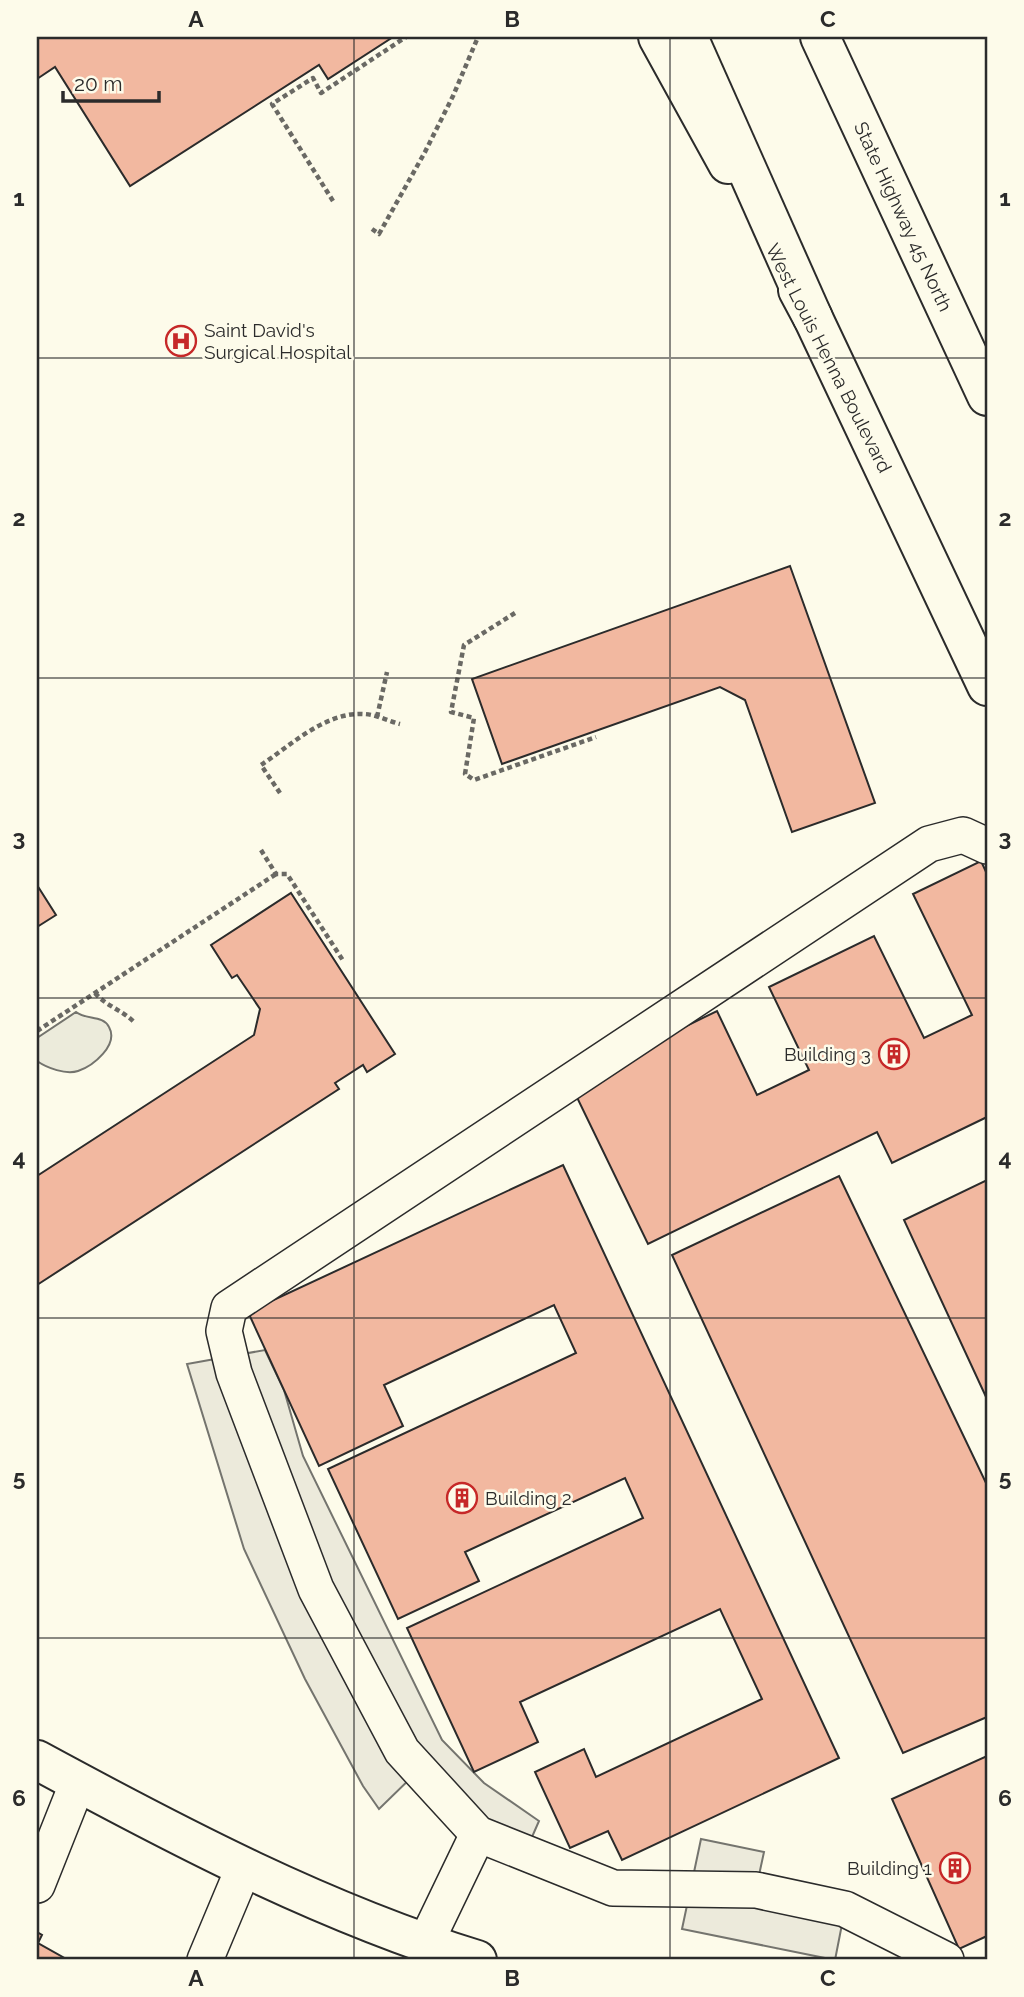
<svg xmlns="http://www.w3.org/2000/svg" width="1024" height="1997" font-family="Raleway,sans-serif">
<rect width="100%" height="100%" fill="#fdfbea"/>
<path fill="#ecebdb" stroke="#74746e" stroke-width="2" d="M76 1012C86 1020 103 1015 109 1027 119 1045 93 1066 78 1071 66 1075 47 1068 37 1061V1038Z"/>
<g fill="#eceadb" stroke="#74746e" stroke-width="2">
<path d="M265 1350 284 1390 303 1456 442 1740 484 1783 539 1821 525 1853 419 1770 379 1809 363 1786 305 1679 244 1549 187 1364Z"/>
<path d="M701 1839 764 1852 756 1889 845 1909 835 1960 682 1929Z"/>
</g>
<g fill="#f2b8a0" stroke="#2b2b2b" stroke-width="2">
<path d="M37 37H393L328 79 319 65 130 186 55 67 37 79Z"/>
<path d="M790 566 875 803 792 832 745 700 720 687 502 764 472 679Z"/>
<path d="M981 861 987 874V1117L892 1163 877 1132 648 1244 570 1083 717 1011 757 1095 809 1070 769 987 874 936 924 1038 972 1015 913 894Z"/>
<path d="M37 885 56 915 37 927Z"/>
<path d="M291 893 395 1054 367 1072 363 1065 335 1083 339 1089 37 1285V1176L254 1035 260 1009 237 975 232 978 211 945Z"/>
<path d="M563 1165 839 1758 622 1860 608 1831 570 1848 535 1772 584 1749 596 1777 762 1699 720 1609 520 1702 538 1742 474 1772 407 1628 643 1518 625 1478 465 1552 479 1581 398 1619 328 1469 576 1353 554 1305 384 1385 403 1426 319 1466 248 1312Z"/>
<path d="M839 1176 987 1485V1717L903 1753 672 1255Z"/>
<path d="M987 1180V1399L904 1220Z"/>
<path d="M987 1756V1936L959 1949 892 1799Z"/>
<path d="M37 1932 42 1935 38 1943 68 1960H37Z"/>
</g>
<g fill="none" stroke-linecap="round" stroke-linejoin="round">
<g stroke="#2b2b2b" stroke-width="38">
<g id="minor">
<path d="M37 1885 78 1782"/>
<path d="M425 1944 478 1834"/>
<path d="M205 1960 244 1867"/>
<path d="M946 1960 845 1909 756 1890 613 1888 478 1834 402 1751 316 1589 234 1373 224 1331 229 1308 929 844 963 835 987 846"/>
</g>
</g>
<g stroke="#2b2b2b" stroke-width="42">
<g id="major">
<path d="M658 37 728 164"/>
<path d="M798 290 813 318 987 686"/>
<path d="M37 1760C179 1837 322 1912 477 1960"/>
</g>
</g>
<g stroke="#2b2b2b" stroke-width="42">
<g id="highway">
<path d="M688 37 813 318"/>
<path id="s1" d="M820 37 987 396"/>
</g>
</g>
<g stroke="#6a6964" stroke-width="4.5" stroke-dasharray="5 3.5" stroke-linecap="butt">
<path d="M333 201 272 104 313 78 321 93 406 37"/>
<path d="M372 229 379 234 425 152 453 96 478 37"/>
<path d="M515 613 464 645 451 712 474 718 465 774 474 780 596 737"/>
<path d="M377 717 387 672"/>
<path d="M280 793 261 765C290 746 325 712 363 714 375 714 388 721 400 724"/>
<path d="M261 850 276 874H287L344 962"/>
<path d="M95 993C106 1006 122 1010 134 1022"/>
<path d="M37 1031 276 874"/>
</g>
<use href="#minor" stroke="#fdfbea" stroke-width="35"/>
<use href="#major" stroke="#fdfbea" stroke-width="38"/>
<use href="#highway" stroke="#fdfbea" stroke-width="38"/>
</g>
<path fill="none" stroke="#2b2b2b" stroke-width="2" stroke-opacity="0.55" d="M354 37V1960M670 37V1960M37 358H987M37 678H987M37 998H987M37 1318H987M37 1638H987"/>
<defs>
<g id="hospital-ring" transform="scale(1.575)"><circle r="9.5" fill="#fdfbea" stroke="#c62828" stroke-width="1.5"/><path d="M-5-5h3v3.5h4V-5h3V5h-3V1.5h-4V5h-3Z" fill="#c62828"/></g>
<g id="building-ring" transform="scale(1.575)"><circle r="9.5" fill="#fdfbea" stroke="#c62828" stroke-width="1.5"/><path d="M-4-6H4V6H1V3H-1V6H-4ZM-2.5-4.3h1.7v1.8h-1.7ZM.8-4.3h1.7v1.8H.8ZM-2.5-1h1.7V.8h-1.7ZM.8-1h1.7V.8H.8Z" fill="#c62828"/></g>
</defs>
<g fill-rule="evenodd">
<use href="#hospital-ring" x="181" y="341"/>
<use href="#building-ring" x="894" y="1054"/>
<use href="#building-ring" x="462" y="1498"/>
<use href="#building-ring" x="955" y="1868"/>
</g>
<g text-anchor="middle" stroke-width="5" stroke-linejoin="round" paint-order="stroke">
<g font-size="19" fill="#2b2b2b" stroke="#fdfbea">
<text dy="7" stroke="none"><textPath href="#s1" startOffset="198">State Highway 45 North</textPath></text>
<text transform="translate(829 358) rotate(63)" y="7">West Louis Henna Boulevard</text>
</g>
<g font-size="19" fill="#2b2b2b" stroke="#fdfbea" text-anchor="start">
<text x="204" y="337">Saint David's<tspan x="204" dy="22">Surgical Hospital</tspan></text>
<text x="871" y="1061" text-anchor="end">Building 3</text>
<text x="485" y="1505">Building 2</text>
<text x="932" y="1875" text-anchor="end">Building 1</text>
</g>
</g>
<rect width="1024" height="1997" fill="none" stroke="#fdfbea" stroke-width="77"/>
<path d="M63 91v10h96v-10" fill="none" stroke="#2b2b2b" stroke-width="3.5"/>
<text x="74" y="91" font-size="21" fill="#2b2b2b" stroke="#fdfbea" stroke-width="5" paint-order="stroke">20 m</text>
<rect x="38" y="38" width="948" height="1920" fill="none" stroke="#2b2b2b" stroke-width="2.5"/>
<g font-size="23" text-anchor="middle" font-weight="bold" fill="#2b2b2b">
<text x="196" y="27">A</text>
<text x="512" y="27">B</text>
<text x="828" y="27">C</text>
<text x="19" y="206">1</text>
<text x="1005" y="206">1</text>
<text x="19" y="526">2</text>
<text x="1005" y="526">2</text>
<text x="19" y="846">3</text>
<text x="1005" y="846">3</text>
<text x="19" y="1166">4</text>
<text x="1005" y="1166">4</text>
<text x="19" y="1486">5</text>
<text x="1005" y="1486">5</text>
<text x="19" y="1806">6</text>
<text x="1005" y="1806">6</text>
<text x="196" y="1986">A</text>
<text x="512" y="1986">B</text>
<text x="828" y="1986">C</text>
</g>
</svg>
